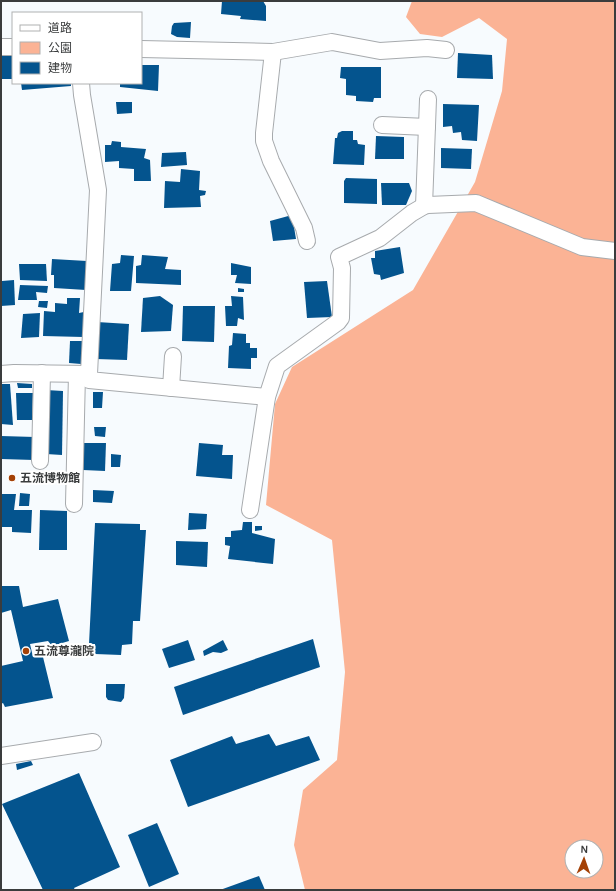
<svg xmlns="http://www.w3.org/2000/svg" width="616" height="891" font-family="Karla,'Noto Sans JP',sans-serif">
<rect width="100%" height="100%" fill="#f7fbfe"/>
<path fill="#fbb395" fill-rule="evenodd" d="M412 1H615V890H305L294 845 303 790 337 760 345 672 332 540 266 505 275 404 292 367 413 290 475 182 502 91 507 39 479 18 442 37 420 34 406 17ZM572 847H596V871H572Z"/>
<g fill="#04548e">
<path d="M222 1H263L266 6V21L240 19 241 16 221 14Z"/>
<path d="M191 22 190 38 177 37 171 34 172 26 174 23Z"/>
<path d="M458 53 492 55 493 79 457 78Z"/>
<rect x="1" y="56" width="12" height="23"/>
<path d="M141 65H159L158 91 120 87V83H141Z"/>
<path d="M341 67H381V98H374L373 102 356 101V96L346 95V79L340 78Z"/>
<path d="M21 83H71V86L22 90Z"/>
<path d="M116 102H132V113L117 114Z"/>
<path d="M443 104 479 105 477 141 462 140 461 132 453 133 452 126 443 127Z"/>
<path d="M342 131H353V140H357L358 144 365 145 364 165 333 164 335 138H337L338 133Z"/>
<path d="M376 136 404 137V159H375Z"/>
<path d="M112 141 121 142V147L146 149 144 158 150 160 151 181H134V169L119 168V161L105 162V145H111Z"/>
<path d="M441 148 472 149 471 169 441 168Z"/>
<path d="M186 152 187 165 161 167 162 153Z"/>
<path d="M181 169 200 171 199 190 206 191 205 195 200 196 201 207 164 208 165 181 180 182Z"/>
<path d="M346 178 377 179V204L344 203V181Z"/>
<path d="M381 183H409L412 191 406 205H382Z"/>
<path d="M292 215 296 239 273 241 270 221Z"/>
<path d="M400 247 404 273 381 280 380 275 374 274 371 258H375V251Z"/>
<path d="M121 255 134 256 131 291H110L112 264 120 263Z"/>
<path d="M142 255 168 257 165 269 181 270V285L136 283V266L141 265Z"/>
<path d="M52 259 87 261 86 290 54 288V275H51Z"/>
<path d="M231 263 251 267V284L235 283 237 275H231Z"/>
<path d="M19 264H46L47 281 20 280Z"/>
<path d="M14 280 15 305 1 306 2 281Z"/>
<path d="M327 281 332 317 307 318 304 282Z"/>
<path d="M20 285 48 286 47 293 36 292 37 300H18Z"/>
<path d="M238 288 244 289V292H238Z"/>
<path d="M160 296 173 305 171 331 141 332 143 298Z"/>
<path d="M231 296 243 297 244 320 238 318 237 326H226L225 306H232Z"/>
<path d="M67 298H80L79 313 84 312 83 337 43 336 44 311 55 312V303L67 304Z"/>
<path d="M39 301H48L47 308 38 307Z"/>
<path d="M183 306H215L214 342 182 341Z"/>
<path d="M40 313 39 337 21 338 23 314Z"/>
<path d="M97 322 129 324 127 360 96 359Z"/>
<path d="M233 333 246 334V343H250V348H257V358H251V369L228 368 229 346 232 345Z"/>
<path d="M70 341H83L81 364 69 363Z"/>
<path d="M17 383 32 384V388H18Z"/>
<path d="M1 384H10L13 425 1 424Z"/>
<path d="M46 390 63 391 62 455 46 454Z"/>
<path d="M93 392H103L102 408H93Z"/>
<path d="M16 393H33L32 420H17Z"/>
<path d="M94 427H106L105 437 95 436Z"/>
<path d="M1 436 35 437 34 460 1 459Z"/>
<path d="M83 443H106L105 471 83 470Z"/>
<path d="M199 443 223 445 222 455H233L232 479 196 476Z"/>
<path d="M111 454 121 455 120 467H111Z"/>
<path d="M93 490 114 491 112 503 93 502Z"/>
<path d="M20 493 30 494 29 506H19Z"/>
<path d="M1 494H16L14 510H32L31 533 12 532V527H1Z"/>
<path d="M40 510 67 511V550H39Z"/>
<path d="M189 513 207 514 206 529 188 530Z"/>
<path d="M243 522H252V533L275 539 273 564 228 559 230 546 225 545V537H231V531L242 530Z"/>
<path d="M95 523 140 524V530H146L140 621H133L132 644 122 645 121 655 95 654V644H89Z"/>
<path d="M255 526H262V530L255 531Z"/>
<path d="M176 541 208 542 207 567 176 565Z"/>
<path d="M1 586H19L23 607 58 599 69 641 52 646 48 641 30 644 33 657H43L53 698 5 707 3 703 1 704V666L23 661 11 610 1 613Z"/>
<path d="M313 639 320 667 183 715 174 687Z"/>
<path d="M188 640 195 660 169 668 162 649Z"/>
<path d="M223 640 228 650 221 653 213 652 204 656 203 651Z"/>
<path d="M106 684H125L124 698 121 702 108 700 106 697Z"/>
<path d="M269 734 276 746 309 736 320 760 188 807 170 760 232 736 236 744Z"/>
<path d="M31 761 33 765 17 770 16 764Z"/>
<path d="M79 773 120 867 74 888 75 890H43L2 804Z"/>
<path d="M157 823 179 874 149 887 128 835Z"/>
<path d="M259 876 265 890H220Z"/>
</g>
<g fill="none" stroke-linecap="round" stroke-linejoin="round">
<g stroke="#a7aaad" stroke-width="18">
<g id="street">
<path d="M1 47H13"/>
<path d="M141 49 273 52 332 42 380 51 427 48 446 50"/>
<path d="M273 52 264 133V141L271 161 304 228 307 241"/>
<path d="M382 125 427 127"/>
<path d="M424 206 428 99"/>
<path d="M1 374 14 373 89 374 98 190 82 95 81 83"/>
<path d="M89 374V380L267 397"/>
<path d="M171 388 173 356"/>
<path d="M40 461 42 373"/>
<path d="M74 504 77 374"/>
<path d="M250 510 267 397 277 366 338 322 341 318 342 268 339 257 380 238 412 213 424 206 428 205 476 203 582 247 615 251"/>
<path d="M1 756 93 742"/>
</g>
</g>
<use href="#street" stroke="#fff" stroke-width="16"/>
</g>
<g fill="#a44106" stroke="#fff" stroke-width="1.5">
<circle cx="12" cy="478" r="4"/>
<circle cx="26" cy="651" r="4"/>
</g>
<g text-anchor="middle" stroke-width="4" stroke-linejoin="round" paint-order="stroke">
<g font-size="12" font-weight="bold" fill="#3a3c3d" stroke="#fff" text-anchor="start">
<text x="20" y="482">五流博物館</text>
<text x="34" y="655">五流尊瀧院</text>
</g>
</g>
<rect width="616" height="891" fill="none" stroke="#3a3c3d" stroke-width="4"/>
<rect x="12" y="12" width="130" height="72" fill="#ffffff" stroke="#b0b1b1"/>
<rect x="20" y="25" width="20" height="6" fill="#ffffff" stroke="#b0b1b1"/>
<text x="48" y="32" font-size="12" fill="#3a3c3d">道路</text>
<rect x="20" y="42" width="20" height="12" fill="#fbb395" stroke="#b0b1b1"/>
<text x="48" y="52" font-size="12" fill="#3a3c3d">公園</text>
<rect x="20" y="62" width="20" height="12" fill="#04548e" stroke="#b0b1b1"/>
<text x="48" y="72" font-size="12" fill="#3a3c3d">建物</text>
<g transform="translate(584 859) rotate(2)"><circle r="19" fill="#ffffff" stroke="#b0b1b1"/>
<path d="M0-3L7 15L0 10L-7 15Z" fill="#a44106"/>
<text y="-6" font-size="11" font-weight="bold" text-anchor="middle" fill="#3a3c3d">N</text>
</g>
</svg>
